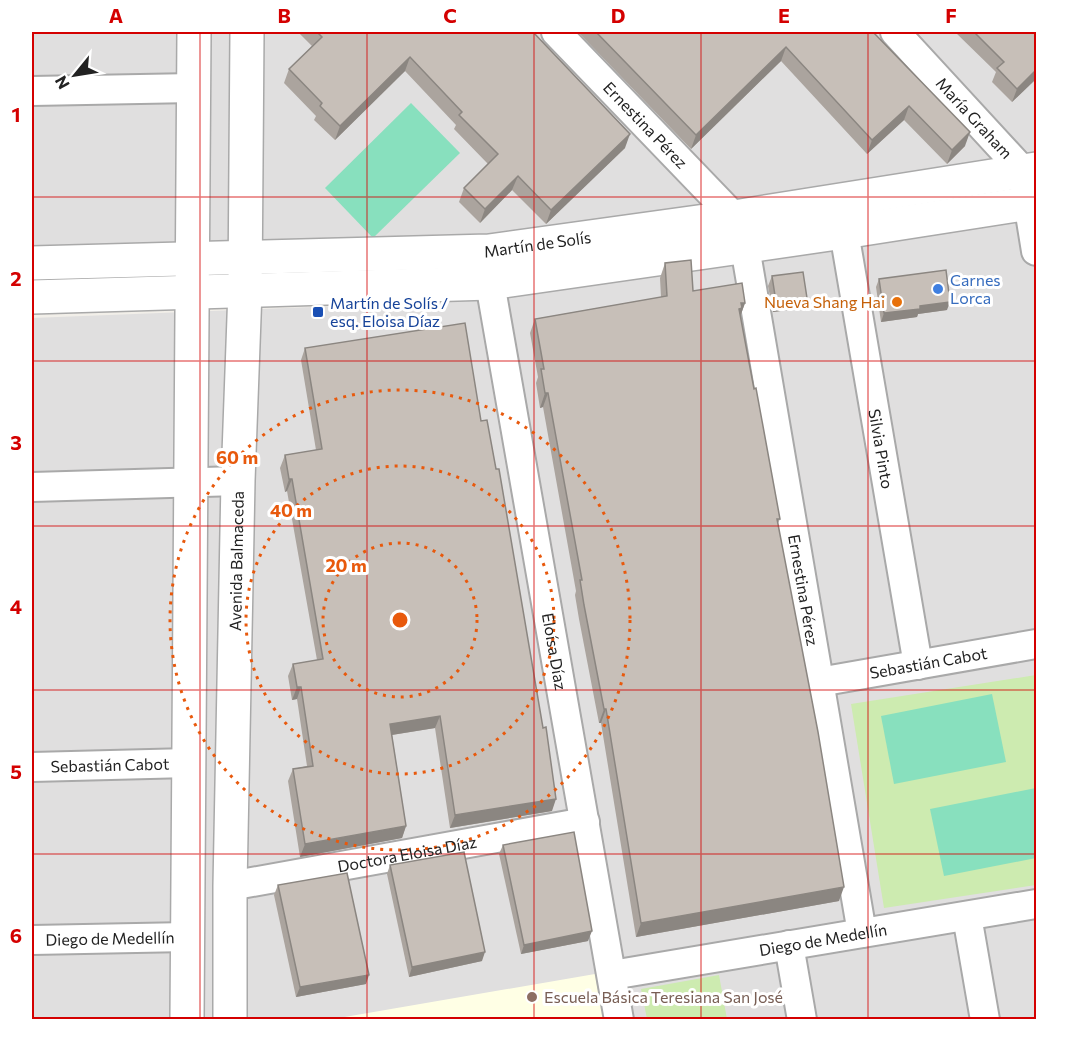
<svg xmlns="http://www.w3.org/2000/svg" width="1068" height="1051" font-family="Commissioner,sans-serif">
<rect width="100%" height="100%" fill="#f2efe9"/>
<g fill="#e0dfdf">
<path d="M32 32H1036V151L519 235 462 234 32 249Z"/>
<path d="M1036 216V1019H32V318L466 301 686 273Z"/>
</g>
<path fill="#ffffe5" d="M595 974 604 1019H333Z"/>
<g fill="#cdebb0">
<path d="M1036 675V885L884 908 851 704Z"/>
<path d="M719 975 727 1019H647L641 989Z"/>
</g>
<g fill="#88e0be">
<path d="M411 103 460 153 373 238 325 188Z"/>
<path d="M992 694 1006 762 894 784 881 716Z"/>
<path d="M1036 788V858L944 876 930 809Z"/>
</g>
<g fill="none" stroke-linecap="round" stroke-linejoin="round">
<g stroke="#a9a9a9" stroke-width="32">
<g id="minor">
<path id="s1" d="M556 32 734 217"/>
<path id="s2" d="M895 32 1023 171 1036 251"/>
<path d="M32 91 194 88"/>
<path id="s3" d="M844 232 918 665"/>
<path id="s4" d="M745 247 862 933"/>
<path id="s5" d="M490 283 619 1020"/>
<path d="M32 487 238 481"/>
<path id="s6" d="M819 682 1036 644"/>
<path id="s7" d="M32 767 189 763"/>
<path id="s8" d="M230 886 585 822"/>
<path d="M967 916 985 1020"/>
<path id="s9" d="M32 940 188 937"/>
<path d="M789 945 802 1020"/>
<path id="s10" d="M612 975 1036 904"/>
</g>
</g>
<g stroke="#a9a9a9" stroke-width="36">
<g id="tertiary">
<path id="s11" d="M32 263 489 251 734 217 1036 169"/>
<path d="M32 297 490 283 844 232 1036 202"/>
<path d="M187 1020 194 32"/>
<path id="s12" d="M230 1020V886L238 481 245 290 247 32"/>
</g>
</g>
<use href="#minor" stroke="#fff" stroke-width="28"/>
<use href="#tertiary" stroke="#fff" stroke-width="33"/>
</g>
<g fill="#aba49e">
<path d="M298 32H533L625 148 546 224 512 190 480 223 459 202 464 188 488 164 454 129 456 125 405 71 335 140 314 120 316 116 284 83 289 69 312 46Z"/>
<path d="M578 32H873L965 146 947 164 904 120 867 154 781 61 691 149Z"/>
<path d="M955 32H1036V79L1012 102 992 82 996 72Z"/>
<path d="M665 263 693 291 745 303 740 317 780 519 778 523 839 901 636 937 601 723H599L579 619 575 595 576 591 543 407 540 408 536 383 538 377 530 333 535 319 661 297 660 278Z"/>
<path d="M772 276 803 308 773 312 768 286Z"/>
<path d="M879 279 947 310 918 314 917 317 881 322 876 287Z"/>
<path d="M305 348 481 421 552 811 450 828 435 728 392 735 406 826 402 838 300 857 288 781 293 769 307 766 297 699 292 700 288 676 293 664 317 660 287 491 285 492 280 468 285 455 316 450 301 360Z"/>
<path d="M503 845 588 941 521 954 499 854Z"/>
<path d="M390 865 482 961 409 977 387 874Z"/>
<path d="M278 885 366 984 296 997 274 895Z"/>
</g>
<g fill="#8b8681">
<path d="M786 47 781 61 691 149 696 135Z"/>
<path d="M410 57 405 71 335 140 340 126Z"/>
<path d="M1036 70V79L1012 102 1017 89Z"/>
<path d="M909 106 904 120 867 154 872 140Z"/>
<path d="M970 132 965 146 947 164 952 150Z"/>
<path d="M630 134 625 148 546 224 551 210Z"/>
<path d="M518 176 512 190 480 223 485 209Z"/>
<path d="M807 298 803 308 773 312 776 302Z"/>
<path d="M950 302 947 310 918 314 917 317 881 322 884 313 920 306Z"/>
<path d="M741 303H745L740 317 734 323Z"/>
<path d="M545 393H548L543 407 540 408Z"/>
<path d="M289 479H292L287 491 285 492Z"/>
<path d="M297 687H301L297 699 292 700Z"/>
<path d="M604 709H606L601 723H599Z"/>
<path d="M440 716 435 728 385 736 390 724Z"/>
<path d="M556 799 552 811 450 828 455 815Z"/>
<path d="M406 826 402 838 300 857 305 844Z"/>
<path d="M844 887 839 901 636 937 641 923Z"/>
<path d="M592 931 588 941 521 954 524 945Z"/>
<path d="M485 952 482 961 409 977 412 967Z"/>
<path d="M369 975 366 984 296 997 300 987Z"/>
</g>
<g fill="#c7bfb8" stroke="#8b8681" stroke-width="1.5">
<path d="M317 32H533L630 134 551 210 518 176 485 209 464 188 498 154 459 115 462 112 410 57 340 126 320 106 322 103 289 69 322 37Z"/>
<path d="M596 32H873L970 132 952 150 909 106 872 140 786 47 696 135Z"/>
<path d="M974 32H1036V70L1017 89 997 68 1004 62Z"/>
<path d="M691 260 693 291 742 283 745 303H741L742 308 739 309 754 389 756 388 780 519H777L818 732 844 887 641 923 606 709H604L584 605 580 580H582L548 393H545L541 369H544L535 319 667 296 665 263Z"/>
<path d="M946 270 950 302 920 306V309L884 313 879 279Z"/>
<path d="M803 272 807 298 776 302 772 276Z"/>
<path d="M465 323 481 421 487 420 496 469H499L543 728 546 727 556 799 455 815 440 716 390 724 406 826 305 844 293 769 313 766 301 687H297L293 664 323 659 292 479H289L285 455 322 449 305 348Z"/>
<path d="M574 832 592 931 524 945 503 845Z"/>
<path d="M464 852 485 952 412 967 390 865Z"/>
<path d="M347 873 369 975 300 987 278 885Z"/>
</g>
<path fill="none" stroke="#d40000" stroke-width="1.5" stroke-opacity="0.55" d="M200 32V1020M367 32V1020M534 32V1020M701 32V1020M868 32V1020M32 197H1036M32 361H1036M32 526H1036M32 690H1036M32 854H1036"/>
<g fill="none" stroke="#e8590c" stroke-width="3" stroke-dasharray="3 6">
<circle cx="400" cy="620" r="77"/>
<circle cx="400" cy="620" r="154"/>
<circle cx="400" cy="620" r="230"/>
</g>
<circle fill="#3f7fe0" stroke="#fff" stroke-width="2" cx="938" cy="289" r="6"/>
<circle fill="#e8710a" stroke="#fff" stroke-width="2" cx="897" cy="302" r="6"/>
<rect fill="#1a4fb4" stroke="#fff" stroke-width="2" x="312" y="306" width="12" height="12" rx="3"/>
<circle fill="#8d6e63" stroke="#fff" stroke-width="2" cx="532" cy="997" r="6"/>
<g text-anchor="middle" stroke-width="6" stroke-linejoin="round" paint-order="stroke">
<g font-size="16" fill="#222" stroke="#fff">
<text dy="6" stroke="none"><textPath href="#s2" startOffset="117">María Graham</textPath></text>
<text dy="6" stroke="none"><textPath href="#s1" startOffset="129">Ernestina Pérez</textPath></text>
<text dy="6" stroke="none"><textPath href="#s11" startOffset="506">Martín de Solís</textPath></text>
<text dy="6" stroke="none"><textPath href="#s3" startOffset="220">Silvia Pinto</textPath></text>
<text dy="6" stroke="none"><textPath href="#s12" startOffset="459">Avenida Balmaceda</textPath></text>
<text dy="6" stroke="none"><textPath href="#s4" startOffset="348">Ernestina Pérez</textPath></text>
<text dy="6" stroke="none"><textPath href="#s5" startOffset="374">Eloísa Díaz</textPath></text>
<text dy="6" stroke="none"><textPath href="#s6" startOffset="111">Sebastián Cabot</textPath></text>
<text dy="6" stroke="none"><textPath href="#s7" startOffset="78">Sebastián Cabot</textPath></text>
<text dy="6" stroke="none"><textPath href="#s8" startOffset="180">Doctora Eloisa Díaz</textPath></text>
<text dy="6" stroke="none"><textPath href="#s9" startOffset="78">Diego de Medellín</textPath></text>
<text dy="6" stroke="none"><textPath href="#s10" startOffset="214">Diego de Medellín</textPath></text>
</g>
<g font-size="16" fill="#366cbe" stroke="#fff" text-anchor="start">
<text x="950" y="286">Carnes<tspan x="950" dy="18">Lorca</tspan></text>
</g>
<g font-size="16" fill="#c56008" stroke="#fff" text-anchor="end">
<text x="885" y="308">Nueva Shang Hai</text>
</g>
<g font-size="16" fill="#164399" stroke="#fff" text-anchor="start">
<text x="330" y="309">Martín de Solís /<tspan x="330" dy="18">esq. Eloisa Díaz</tspan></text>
</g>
<g font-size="16" fill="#785e54" stroke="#fff" text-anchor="start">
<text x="544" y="1003">Escuela Básica Teresiana San José</text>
</g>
</g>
<circle cx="400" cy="620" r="9" fill="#e8590c" stroke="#fff" stroke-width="3"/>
<g font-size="18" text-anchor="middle" font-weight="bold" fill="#e8590c" stroke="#fff" stroke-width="6" stroke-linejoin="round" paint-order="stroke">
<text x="237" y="464">60 m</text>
<text x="291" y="517">40 m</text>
<text x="346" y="572">20 m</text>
</g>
<rect width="1068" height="1051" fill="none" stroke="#ffffff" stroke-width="66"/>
<g transform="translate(75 75) rotate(240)" stroke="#ffffff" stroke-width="4.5" paint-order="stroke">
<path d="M0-4.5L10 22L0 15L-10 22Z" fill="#222222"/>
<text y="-9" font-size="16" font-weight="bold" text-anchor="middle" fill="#222222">N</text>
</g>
<rect x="33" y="33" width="1002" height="985" fill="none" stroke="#d40000" stroke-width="2"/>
<g font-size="20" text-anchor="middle" font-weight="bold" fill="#d40000">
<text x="116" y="23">A</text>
<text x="284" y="23">B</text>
<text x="450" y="23">C</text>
<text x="618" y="23">D</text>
<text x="784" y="23">E</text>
<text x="951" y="23">F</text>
<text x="16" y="122">1</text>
<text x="16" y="286">2</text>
<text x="16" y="450">3</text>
<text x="16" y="614">4</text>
<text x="16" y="779">5</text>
<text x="16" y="943">6</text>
</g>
</svg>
